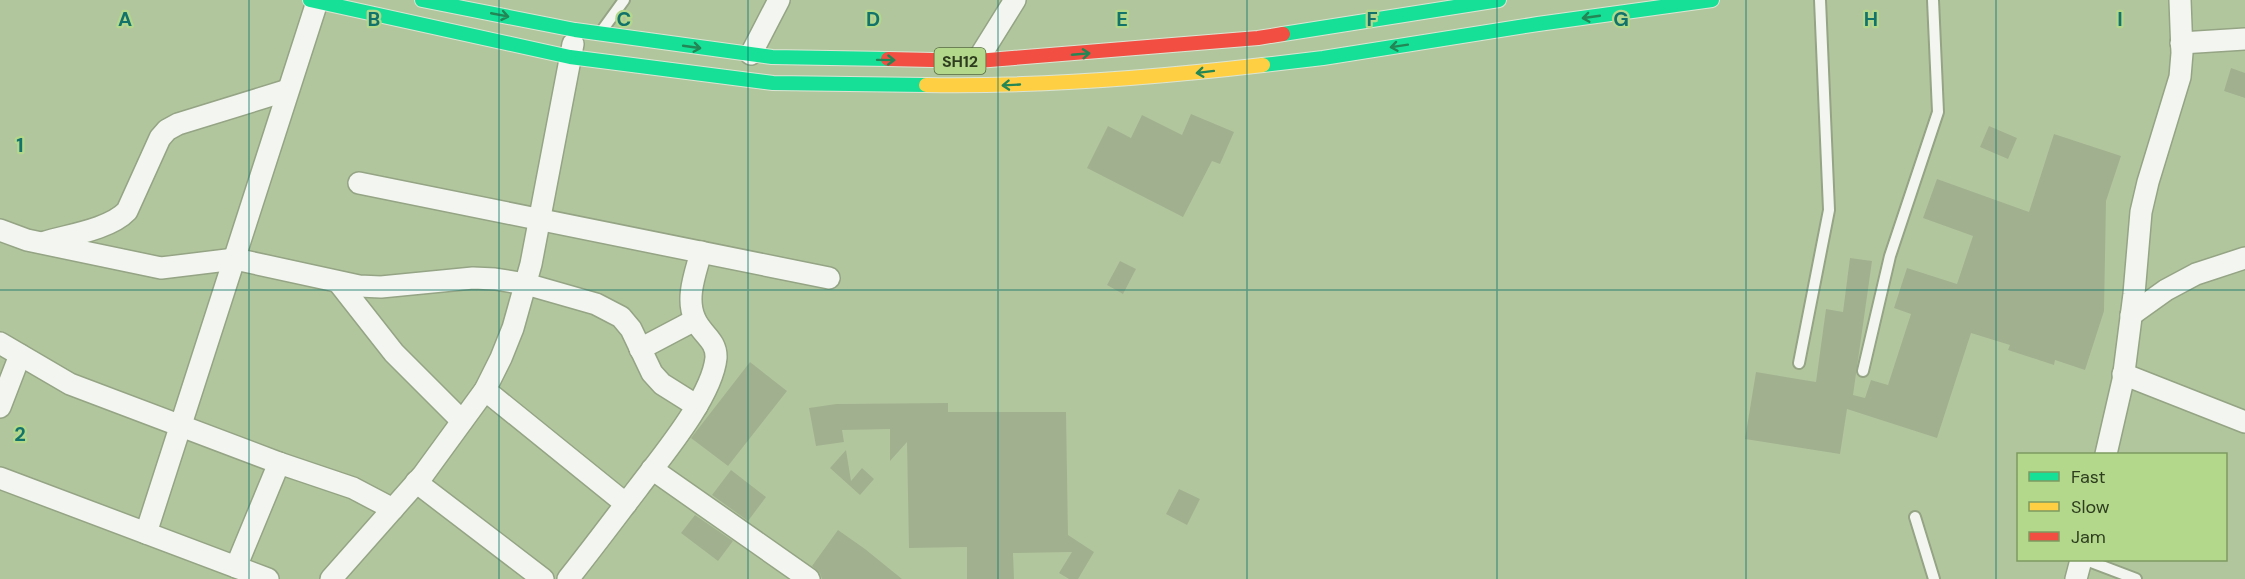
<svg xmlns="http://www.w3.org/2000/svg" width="2245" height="579" font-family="'DM Sans',sans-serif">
<rect width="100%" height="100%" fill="#b2c69e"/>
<g fill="#a1b190">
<path d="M2231 68 2245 73V98L2224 91Z"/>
<path d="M1191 114 1234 132 1220 164 1212 161 1183 217 1087 168 1108 126 1131 138 1142 115 1182 135Z"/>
<path d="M1989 126 2017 138 2008 159 1980 147Z"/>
<path d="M2054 134 2121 156 2106 201 2104 311 2085 370 2055 360 2054 365 2008 350 2010 345 1971 333 1937 438 1847 409 1840 454 1745 439 1756 372 1816 382 1826 309 1843 312 1850 258 1872 261 1853 395 1865 398 1871 380 1888 385 1911 314 1894 308 1907 268 1957 284 1973 236 1923 218 1937 179 2029 212Z"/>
<path d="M1120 261 1136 269 1123 294 1107 285Z"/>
<path d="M750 362 787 391 728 466 691 438Z"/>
<path d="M948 403V412H1066L1068 535 1094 552 1078 579H1069L1059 573 1072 552 1013 553 1014 579H967V547L909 548 907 442 890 461V429L842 430 844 442 816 446 809 408 836 404Z"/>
<path d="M846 450 851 481 862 468 874 479 860 495 830 468Z"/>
<path d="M731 470 766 497 748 521 712 495Z"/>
<path d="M1179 489 1200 499 1187 525 1166 514Z"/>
<path d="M695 515 733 541 718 561 681 533Z"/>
<path d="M838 530 865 549 902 579H822L820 573 812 566Z"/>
</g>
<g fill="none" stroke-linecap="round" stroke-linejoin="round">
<g stroke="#94a484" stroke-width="14">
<g id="lane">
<path d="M603 29 624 0"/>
<path d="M1799 363 1829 210 1820 0"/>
<path d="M1863 371 1890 256 1938 112 1933 0"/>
<path d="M1915 517 1934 579"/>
<path d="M2086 560 2136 579"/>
</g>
</g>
<g stroke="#94a484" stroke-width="24">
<g id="street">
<path d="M2181 43 2245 39"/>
<path d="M751 54 779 0"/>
<path d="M977 61 1015 0"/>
<path d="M359 183 829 278"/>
<path d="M0 230 27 240 161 268 235 259 359 286 381 287 473 278 495 279 526 284 596 304 621 317 631 329 652 373 662 384 697 406"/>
<path d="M45 242C69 235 110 229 127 211L160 138 167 130 178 124 288 90"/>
<path d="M339 283 394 353 462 421"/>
<path d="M2131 315 2166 290 2196 274 2245 258"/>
<path d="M0 343 70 384 279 463 353 488 393 509"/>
<path d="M640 349 695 320"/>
<path d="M2123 374 2245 422"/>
<path d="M485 390 626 504"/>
<path d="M0 407 20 355"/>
<path d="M2106 454 2123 380 2134 294 2141 212 2148 182 2180 77 2182 53 2180 0"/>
<path d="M652 469 809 579"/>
<path d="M0 478 268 579"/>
<path d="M416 482 543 579"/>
<path d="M146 533 317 2"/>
<path d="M236 567 279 463"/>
<path d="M331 579 423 475 485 390 501 358 513 328 531 264 573 44"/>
<path d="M568 579C592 549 615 518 638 488 662 456 712 397 716 358 717 340 701 334 695 319 685 298 696 272 701 252"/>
<path d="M2076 579 2081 560"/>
</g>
</g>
<g stroke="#dce5d3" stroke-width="16">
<g id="fast">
<path d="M310 0 570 57 773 83 926 85"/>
<path d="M422 0 575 30 772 57 888 59"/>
<path d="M1283 34 1499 0"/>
<path d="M1263 65 1323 58 1538 24 1712 0"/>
</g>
</g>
<g stroke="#dce5d3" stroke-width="16">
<path id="slow" d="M926 85C1039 87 1151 78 1263 65"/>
</g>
<g stroke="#dce5d3" stroke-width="16">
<path id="jam" d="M888 59 977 61 1258 38 1283 34"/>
</g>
<use href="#lane" stroke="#f3f6f0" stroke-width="10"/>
<use href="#street" stroke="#f3f6f0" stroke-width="21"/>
<use href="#fast" stroke="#16e098" stroke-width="14"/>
<use href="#slow" stroke="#ffcf43" stroke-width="14"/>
<use href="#jam" stroke="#f24e42" stroke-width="14"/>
</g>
<defs><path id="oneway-shaft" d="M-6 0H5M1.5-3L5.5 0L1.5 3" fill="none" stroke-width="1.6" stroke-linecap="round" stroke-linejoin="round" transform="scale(1.5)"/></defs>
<g stroke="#238655">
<use href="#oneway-shaft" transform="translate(500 15) rotate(11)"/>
<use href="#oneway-shaft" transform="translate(1591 17) rotate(172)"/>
<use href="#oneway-shaft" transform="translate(1399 46) rotate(171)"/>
<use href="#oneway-shaft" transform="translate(692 47) rotate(8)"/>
<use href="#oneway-shaft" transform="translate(1081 54) rotate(-5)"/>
<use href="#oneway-shaft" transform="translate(886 60) rotate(1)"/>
<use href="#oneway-shaft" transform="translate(1205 72) rotate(173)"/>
<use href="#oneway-shaft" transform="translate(1011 85) rotate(177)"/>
</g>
<path fill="none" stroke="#11736a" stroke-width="1.5" stroke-opacity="0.55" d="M249 0V579M499 0V579M748 0V579M998 0V579M1247 0V579M1497 0V579M1746 0V579M1996 0V579M0 290H2245"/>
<g text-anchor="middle" stroke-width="4.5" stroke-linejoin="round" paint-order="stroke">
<rect fill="#b3d88c" stroke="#566c3f" stroke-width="1.5" x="934.5" y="48" width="51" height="26" rx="4.5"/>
<g font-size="16" font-weight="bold" fill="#2e3d1e">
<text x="960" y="67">SH12</text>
</g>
</g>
<g font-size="20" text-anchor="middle" font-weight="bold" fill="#11736a" stroke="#b3d88c" stroke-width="4.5" stroke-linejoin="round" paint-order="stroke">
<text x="125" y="26">A</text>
<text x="374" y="26">B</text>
<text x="624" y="26">C</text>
<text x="873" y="26">D</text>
<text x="1122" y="26">E</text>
<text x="1372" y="26">F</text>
<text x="1621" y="26">G</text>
<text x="1871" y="26">H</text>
<text x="2120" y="26">I</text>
<text x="20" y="152">1</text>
<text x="20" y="441">2</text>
</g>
<rect x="2017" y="453" width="210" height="108" fill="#b3d88c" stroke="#7e9a60" stroke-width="1.5"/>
<rect x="2029" y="472" width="30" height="9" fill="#16e098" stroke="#7e9a60" stroke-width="1.5"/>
<text x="2071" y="483" font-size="18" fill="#2e3d1e">Fast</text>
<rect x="2029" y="502" width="30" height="9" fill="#ffcf43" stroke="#7e9a60" stroke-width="1.5"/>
<text x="2071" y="513" font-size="18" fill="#2e3d1e">Slow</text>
<rect x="2029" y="532" width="30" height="9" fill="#f24e42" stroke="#7e9a60" stroke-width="1.5"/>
<text x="2071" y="543" font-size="18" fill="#2e3d1e">Jam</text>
</svg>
